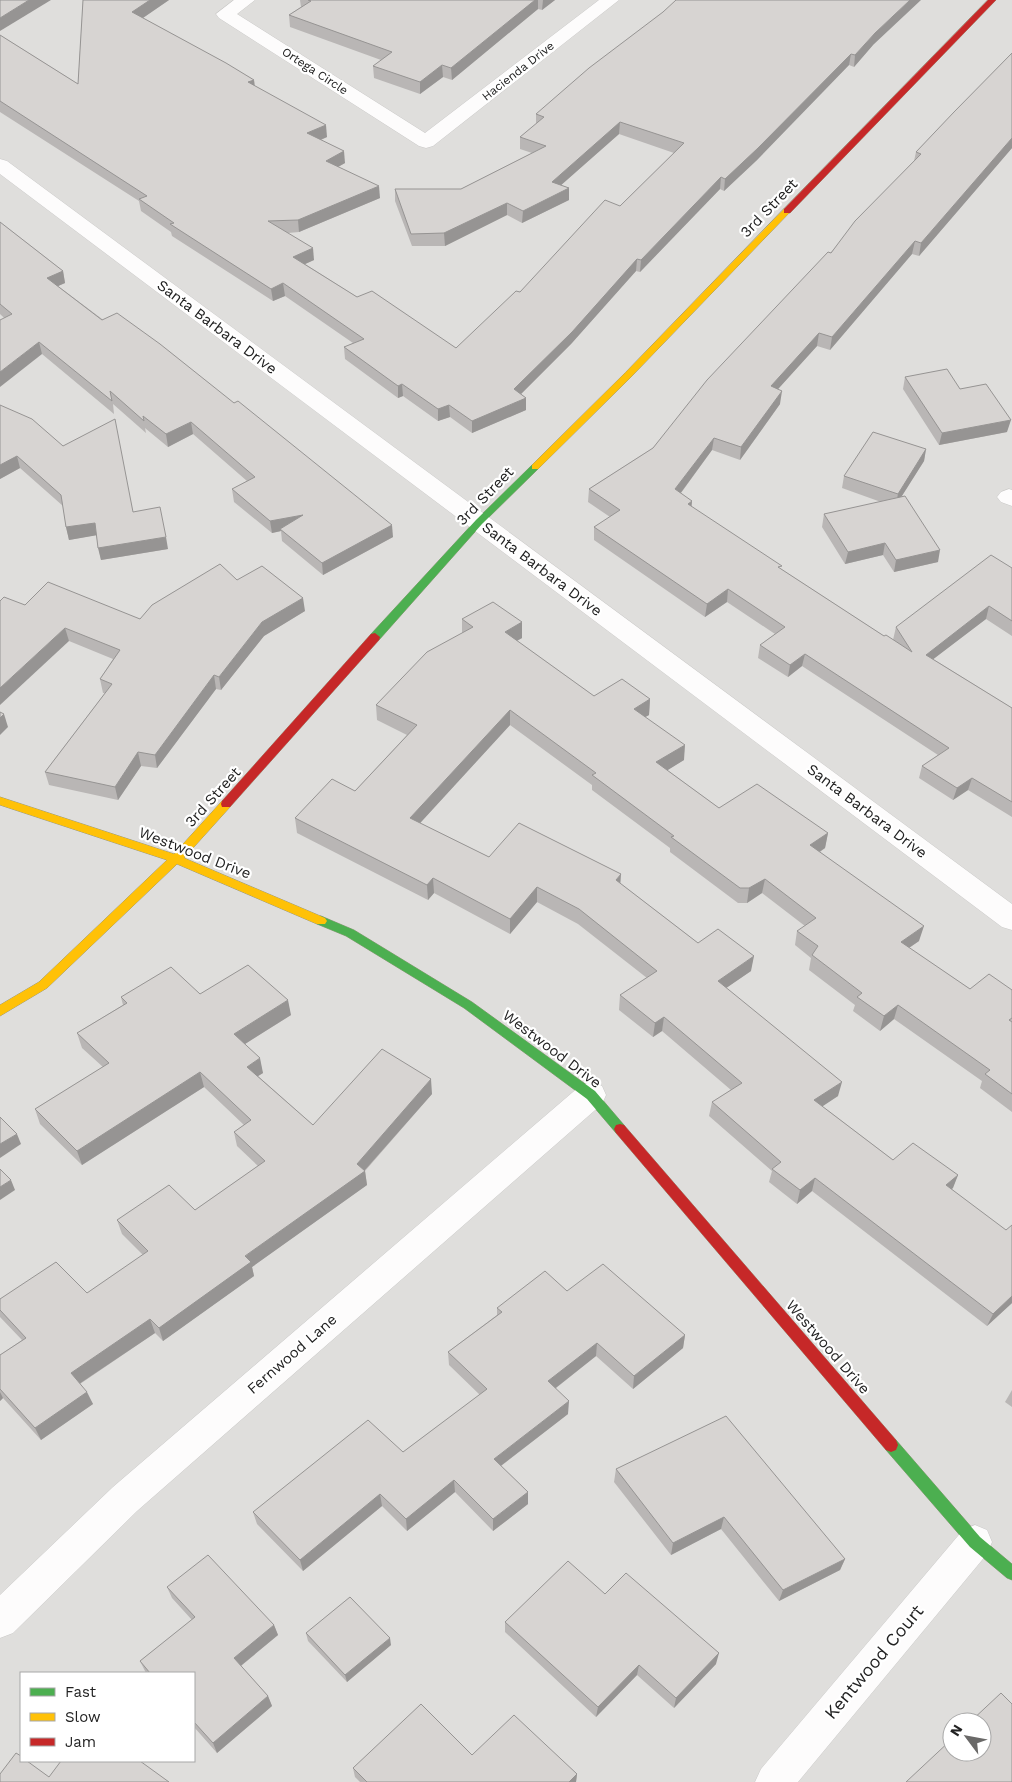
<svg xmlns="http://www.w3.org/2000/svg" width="1012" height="1782" font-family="'Work Sans',sans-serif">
<rect width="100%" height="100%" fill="#f0eeeb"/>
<path fill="#dfdedc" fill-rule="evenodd" d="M0 0H1012V1782H0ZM21 1673H194V1761H21ZM952 1722H982V1752H952Z"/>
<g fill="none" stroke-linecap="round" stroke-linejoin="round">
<g stroke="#c9c8c7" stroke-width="1">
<g id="street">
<path d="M234 0H255L237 14 425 133 599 0H619L433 146 426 148 419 146 219 18 216 14Z"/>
<path d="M0 159 7 161 1012 904V930L1002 927 0 174Z"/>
<path d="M1009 489 1012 490V506L1001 502 997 497 1001 492Z"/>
<path d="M591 1082 602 1086 606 1095 602 1104 137 1511 13 1633 0 1638V1595L113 1487 580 1086Z"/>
<path d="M975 1525 987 1530 992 1542 987 1554 798 1782H755L761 1769 963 1530Z"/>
</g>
</g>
<g stroke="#999a82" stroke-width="1">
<g id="fast">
<path d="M535 464 538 465V469L482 524 379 640H371L370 637 371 634 476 520 532 465Z"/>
<path d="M321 916 354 930 472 1002 595 1091 624 1125 626 1129 624 1133 620 1134 616 1133 587 1099 464 1008 346 936 317 924 315 921 317 918Z"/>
<path d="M891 1438 896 1440 980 1537 1012 1564V1580L1007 1578 970 1547 886 1450 884 1445 886 1440Z"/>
</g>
</g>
<g stroke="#999a82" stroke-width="1">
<g id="slow">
<path d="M784 209 791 211 631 377 538 469H532V465L625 373Z"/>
<path d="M0 797 174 854 222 801H230L231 804 230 807 184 858 325 918 327 921 325 924H317L177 864 47 988 0 1016V1005L39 982 167 860 0 805Z"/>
</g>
</g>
<g stroke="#999a82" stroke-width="1">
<g id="jam">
<path d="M988 0H996L790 213H784V209Z"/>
<path d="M375 633 380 637 379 640 230 807H222L221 804 222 801 371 634Z"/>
<path d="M620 1124 624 1125 896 1440 898 1445 896 1450 891 1452 886 1450 616 1133 614 1129 616 1125Z"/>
</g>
</g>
<use href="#street" fill="#fdfcfc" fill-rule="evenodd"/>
<use href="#fast" fill="#4caf50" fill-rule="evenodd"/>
<use href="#slow" fill="#ffc107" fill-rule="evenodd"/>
<use href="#jam" fill="#c62828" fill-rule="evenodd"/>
</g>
<g fill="#b9b6b5">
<path d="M83 0H169L143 18 254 80 255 86 327 137 321 140 345 163 338 167 380 198 299 232 288 233 314 260 305 264 357 297 456 348 620 206 674 153 619 134 561 185 569 188V200L522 223 507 215 445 246H412L395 201V189H461L532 153 520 149V137L536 124V114L873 45 854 67 849 65 757 160 724 191 720 189 640 272 636 271 571 344 521 394 526 398V410L472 433 450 417 438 421 403 396 398 398 345 359 344 347 353 343 285 296 273 301 172 236 171 232 141 211 139 201 0 112V35L78 84Z"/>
<path d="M300 0H555L542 10 538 9 452 80 443 77 420 94 374 78 373 66 381 60 290 27 289 15 301 7Z"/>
<path d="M1012 53V148L919 256 912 254 830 350 817 346 778 389 780 404 740 460 712 450 681 493 692 507 781 569 884 636 893 640 896 627 1012 568V636L986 619 933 659 1012 708V817L968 790 953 800 919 778 922 766 938 755 802 666 788 677 758 658 760 645 775 634 727 602 705 617 594 540V527L610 517 588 502 589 489 653 448 914 161 916 152Z"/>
<path d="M0 222 63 271 65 283 58 286 393 537 323 575 282 541 281 531 272 533 234 502 232 489 247 481 193 434 168 447 145 428 146 433 113 404 114 414 42 354 0 314Z"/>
<path d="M905 377 960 389 1007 432 939 445 903 389Z"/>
<path d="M0 405 133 512 168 549 101 560 96 535 69 540 66 527 63 506 20 468 0 479Z"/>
<path d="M926 449 924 461 901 497 938 562 894 572 883 555 845 564 822 527 824 514 881 502 842 488 844 476Z"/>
<path d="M237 580 305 611 264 636 221 690 216 689 157 768 141 766 118 800 49 785 45 772 105 693H103L100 679 113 659 69 641 25 605 140 619Z"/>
<path d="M462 619 522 622V638L517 641 594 696 650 699 649 715 645 717 684 760 667 770 719 808 828 833 825 848 820 852 919 941 909 948 970 989 1012 990V1112L980 1088 982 1081 894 1019 880 1031 853 1011 855 1005 809 970 811 958 795 945 797 931 805 926 762 893 747 903H738L670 852V848L592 790V785L510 725 420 823 489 857 621 884 698 943 751 971 726 988 838 1096 822 1106 893 1160 958 1175 952 1189 1012 1303 987 1326 812 1191 797 1204 769 1182 772 1171 709 1116 712 1102 731 1090 662 1031 653 1037 619 1010 620 995 647 978 578 924 537 902 510 934 434 893 428 900 297 833 295 818 355 791 407 735 377 720 376 705 462 633Z"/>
<path d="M200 994 291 1015 245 1044 263 1073 258 1076 313 1125 432 1094 365 1171 367 1185 252 1267 254 1276 163 1341 155 1333 80 1384 93 1404 41 1440 3 1398 0 1401V1355L22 1340 0 1317V1299L87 1293 143 1255 122 1234 117 1220 195 1210 258 1166 237 1146 234 1132 244 1125 204 1087 82 1165 40 1124 35 1109 103 1067 82 1048 77 1033 123 1005 121 997Z"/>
<path d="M567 1291 685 1335 683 1348 633 1389 596 1356 556 1388 568 1414 501 1466 528 1492V1504L493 1531 455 1492 407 1531 382 1506 303 1571 257 1524 253 1512 403 1452 480 1395 449 1365 448 1352 497 1315V1308Z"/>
<path d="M1012 1390V1407L1005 1402Z"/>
<path d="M616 1469 845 1559 840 1570 779 1601 721 1529 671 1555 614 1482Z"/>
<path d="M167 1587 274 1625 278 1635 241 1666 268 1696 272 1706 217 1753 194 1727V1673H146L140 1661 192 1620 172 1598Z"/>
<path d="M605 1594 716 1664 674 1708 637 1675 596 1717 505 1632V1622Z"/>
<path d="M306 1633 391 1645 347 1682 308 1641Z"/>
<path d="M472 1755 577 1774 576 1782H360L355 1777 353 1768Z"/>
</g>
<g fill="#969493">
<path d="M29 0H51L0 31V18Z"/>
<path d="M150 0H169L134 24 132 12Z"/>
<path d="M535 0H538V9L452 80 451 68Z"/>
<path d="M543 0H555L542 10Z"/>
<path d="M910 0H921L873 45 854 67 855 55 875 33Z"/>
<path d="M851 54 849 65 757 160 724 191 725 179Z"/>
<path d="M442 65 443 77 420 94V82Z"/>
<path d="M254 80 255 92 248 82Z"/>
<path d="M620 122 619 134 551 194 552 182Z"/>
<path d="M326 125 327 137 308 145 307 133Z"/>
<path d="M1012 138V148L919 256 921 243Z"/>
<path d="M344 151 345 163 327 173 326 161Z"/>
<path d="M721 177 720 189 640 272 641 260Z"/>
<path d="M379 186 380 198 299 232 298 220Z"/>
<path d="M569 188V200L522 223 523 211Z"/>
<path d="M507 203V215L445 246 444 233Z"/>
<path d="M915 241 912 254 830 350 832 337Z"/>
<path d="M313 248 314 260 294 269 293 257Z"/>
<path d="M637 259 636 271 571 344 514 401V389Z"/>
<path d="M63 271 65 283 49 290 47 278Z"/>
<path d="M283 283 285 296 273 301 271 289Z"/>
<path d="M819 333 817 346 769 399 771 386Z"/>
<path d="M39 342 42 354 0 387V372Z"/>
<path d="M402 384 403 396 398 398V386Z"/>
<path d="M782 391 780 404 740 460 741 447Z"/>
<path d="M526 398V410L472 433V421Z"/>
<path d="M449 405 450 417 438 421V409Z"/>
<path d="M1011 420 1007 432 939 445 942 433Z"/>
<path d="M191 422 193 434 168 447 166 434Z"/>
<path d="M714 438 712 450 674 502 675 489Z"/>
<path d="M926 449 924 461 895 507 898 494Z"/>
<path d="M17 456 20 468 0 479V465Z"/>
<path d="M692 501 691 514 688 504Z"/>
<path d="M303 515 280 529 281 531 272 533 270 521Z"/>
<path d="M95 523 98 535 69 540 66 527Z"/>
<path d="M392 525 393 537 323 575 322 563Z"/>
<path d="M166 537 168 549 101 560 98 548Z"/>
<path d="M885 543 883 555 845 564 848 552Z"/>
<path d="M940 550 938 562 894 572 896 560Z"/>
<path d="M728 589 727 602 705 617 707 604Z"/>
<path d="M303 598 305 611 264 636 221 690 219 677 262 622Z"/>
<path d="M989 606 986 619 923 667 926 655Z"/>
<path d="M522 622V638L505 647V632Z"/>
<path d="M65 628 69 641 0 705V688Z"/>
<path d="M805 654 802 666 788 677 790 665Z"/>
<path d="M214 675 216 689 157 768 155 755Z"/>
<path d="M650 699 649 715 633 724 634 709Z"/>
<path d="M510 710V725L411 833 410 818Z"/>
<path d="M4 714 8 727 0 735V718Z"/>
<path d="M685 745 684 760 655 778 656 762Z"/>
<path d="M138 752 141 766 118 800 115 787Z"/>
<path d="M972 778 968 790 953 800 957 788Z"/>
<path d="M828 833 825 848 807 860 810 845Z"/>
<path d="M621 874 620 889 616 880Z"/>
<path d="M433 878 434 893 428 900 427 885Z"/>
<path d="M765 879 762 893 747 903 749 888Z"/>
<path d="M537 887V902L510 934V919Z"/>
<path d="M924 926 919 941 897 956 901 942Z"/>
<path d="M754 956 751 971 716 995 718 981Z"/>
<path d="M288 1000 291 1015 237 1049 234 1034Z"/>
<path d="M898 1005 894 1019 880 1031 884 1016Z"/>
<path d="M664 1017 662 1031 653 1037 655 1023Z"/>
<path d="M260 1058 263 1073 250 1081 247 1067Z"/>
<path d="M200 1072 204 1087 82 1165 77 1151Z"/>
<path d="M431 1079 432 1094 364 1171H365L367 1185 252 1267 254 1276 163 1341 159 1328 357 1164Z"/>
<path d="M842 1082 838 1096 811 1114 814 1100Z"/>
<path d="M17 1134 21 1144 0 1158V1144Z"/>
<path d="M958 1175 953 1188 941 1198 946 1185Z"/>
<path d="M815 1178 812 1191 797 1204 800 1190Z"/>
<path d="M11 1180 15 1190 0 1200V1187Z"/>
<path d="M1012 1296V1303L987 1326 993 1314Z"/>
<path d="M150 1319 155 1333 76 1386 71 1373Z"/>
<path d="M685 1335 683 1348 633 1389 634 1376Z"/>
<path d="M597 1343 596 1356 548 1394V1381Z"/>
<path d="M0 1392 3 1398 0 1401Z"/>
<path d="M87 1392 93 1404 41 1440 35 1428Z"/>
<path d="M569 1401 568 1414 494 1471V1459Z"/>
<path d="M454 1480 455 1492 407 1531 406 1519Z"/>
<path d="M528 1492V1504L493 1531V1519Z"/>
<path d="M380 1494 382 1506 303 1571 300 1560Z"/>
<path d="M724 1517 721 1529 671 1555 673 1543Z"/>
<path d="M845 1559 840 1570 779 1601 783 1590Z"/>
<path d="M274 1625 278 1635 238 1668 234 1658Z"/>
<path d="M390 1638 391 1645 347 1682 345 1675Z"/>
<path d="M719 1653 716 1664 674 1708 676 1698Z"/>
<path d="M639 1665 637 1675 596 1717 598 1707Z"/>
<path d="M268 1696 272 1706 217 1753 213 1743Z"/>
<path d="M577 1774 576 1782H569Z"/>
</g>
<g fill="#d7d4d2" stroke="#969493">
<path d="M0 0H29L0 18Z"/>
<path d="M83 0H150L132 12 226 63 254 80 248 82 326 125 307 133 344 151 326 161 379 186 298 220 268 221 313 248 293 257 357 297 372 291 456 348 516 291 520 292 605 200 620 206 684 143 620 122 552 182 569 188 523 211 507 203 444 233 411 234 395 189H461L546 146 520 137 544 117 536 114 589 68 663 12 676 0H910L875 33 855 55 851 54 758 148 725 179 721 177 641 260 637 259 572 332 514 389 526 398 472 421 449 405 438 409 402 384 398 386 344 347 364 339 283 283 271 289 170 224 174 223 139 199 147 196 0 101V35L78 84Z"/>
<path d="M308 0H535L451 68 442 65 420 82 373 66 392 52 289 15 311 1Z"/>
<path d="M1012 53V138L921 243 915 241 832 337 819 333 771 386 782 391 741 447 714 438 675 489 692 501 688 504 782 566 778 567 884 636 886 635 912 652 896 627 991 555 1012 568V621L989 606 926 655 1012 708V802L972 778 957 788 922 766 949 748 805 654 790 665 760 645 785 627 728 589 707 604 594 527 620 510 589 489 653 448 707 380 828 252 831 253 855 221 921 154 916 152 954 112Z"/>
<path d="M0 222 63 271 47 278 102 320 117 313 160 344 234 403 238 401 392 525 322 563 280 529 303 515 270 521 232 489 255 477 191 422 166 434 143 416 144 421 110 391 112 401 39 342 0 372V320L12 314 0 304Z"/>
<path d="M947 369 960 389 986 384 1011 420 942 433 905 377Z"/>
<path d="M0 405 32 419 63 446 115 419 133 512 160 507 166 537 98 548 95 523 66 527 61 495 17 456 0 465Z"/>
<path d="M873 432 926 449 898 494 844 476Z"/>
<path d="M905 496 940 550 896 560 885 543 848 552 824 514Z"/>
<path d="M220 564 237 580 262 566 303 598 262 622 219 677 214 675 155 755 138 752 115 787 45 772 112 684 100 679 120 650 65 628 0 688V601L4 597 25 605 48 582 140 619 152 605Z"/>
<path d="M493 602 522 622 505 632 594 696 622 679 650 699 634 709 685 745 656 762 719 808 757 784 828 833 810 845 924 926 901 942 970 989 989 974 1012 990V1018L1009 1020 1012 1022V1094L985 1074 990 1070 898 1005 884 1016 857 997 862 993 812 955 818 946 797 931 816 918 765 879 749 888H740L671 837 674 836 592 775 596 773 510 710 410 818 489 857 519 823 621 874 616 880 698 943 718 929 754 956 718 981 842 1082 814 1100 893 1160 913 1143 958 1175 946 1185 1006 1230 1012 1225V1296L993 1314 815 1178 800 1190 772 1169 781 1162 712 1102 742 1083 664 1017 655 1023 620 995 657 971 579 909 537 887 510 919 433 878 427 885 295 818 332 779 355 791 417 725 376 705 427 652 473 627 462 619Z"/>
<path d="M0 712 4 714 0 718Z"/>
<path d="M248 965 288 1000 234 1034 260 1058 247 1067 313 1125 382 1049 431 1079 357 1164 365 1171 245 1256 251 1262 159 1328 150 1319 71 1373 87 1392 35 1428 0 1389V1355L26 1338 0 1310V1299L56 1262 87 1293 148 1251 117 1220 169 1185 195 1210 265 1161 234 1132 251 1120 200 1072 77 1151 35 1109 109 1063 77 1033 127 1003 121 997 171 967 200 994Z"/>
<path d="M0 1117 17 1134 0 1144Z"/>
<path d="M0 1169 11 1180 0 1187Z"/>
<path d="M603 1264 685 1335 634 1376 597 1343 548 1381 569 1401 494 1459 528 1492 493 1519 454 1480 406 1519 380 1494 300 1560 253 1512 368 1420 403 1452 487 1389 448 1352 502 1312 497 1308 545 1271 567 1291Z"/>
<path d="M726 1416 845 1559 783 1590 724 1517 673 1543 616 1469Z"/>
<path d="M208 1555 274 1625 234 1658 268 1696 213 1743 194 1722V1673H150L140 1661 195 1617 167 1587Z"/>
<path d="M568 1561 605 1594 626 1573 719 1653 676 1698 639 1665 598 1707 505 1622Z"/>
<path d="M350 1597 390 1638 345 1675 306 1633Z"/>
<path d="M1001 1693 1012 1704V1782H906L952 1739V1752H982V1722H970Z"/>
<path d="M421 1704 472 1755 514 1715 577 1774 569 1782H367L353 1768Z"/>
<path d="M16 1753 21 1756V1761H27L49 1777 61 1761H140L169 1782H0V1774Z"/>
</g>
<g text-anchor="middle" stroke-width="4.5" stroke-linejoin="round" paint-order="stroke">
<g font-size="12" fill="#222" stroke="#fff">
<text transform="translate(315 71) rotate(33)" y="4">Ortega Circle</text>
<text transform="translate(518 71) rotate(-38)" y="4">Hacienda Drive</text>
</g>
<g font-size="15" fill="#222" stroke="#fff">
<text transform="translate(769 208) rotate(-46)" y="5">3rd Street</text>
<text transform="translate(217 327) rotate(37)" y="5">Santa Barbara Drive</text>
<text transform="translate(485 496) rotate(-46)" y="5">3rd Street</text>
<text transform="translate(542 569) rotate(37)" y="5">Santa Barbara Drive</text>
<text transform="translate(213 797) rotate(-48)" y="5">3rd Street</text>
<text transform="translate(867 811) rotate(37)" y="5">Santa Barbara Drive</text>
<text transform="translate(195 853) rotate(21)" y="5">Westwood Drive</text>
<text transform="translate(552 1049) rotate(37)" y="5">Westwood Drive</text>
<text transform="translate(828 1347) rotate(49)" y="5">Westwood Drive</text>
<text transform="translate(292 1354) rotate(-41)" y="5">Fernwood Lane</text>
</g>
<g font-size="18" fill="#222" stroke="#fff">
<text transform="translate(874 1662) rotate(-50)" y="6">Kentwood Court</text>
</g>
</g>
<rect x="20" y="1672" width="175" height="90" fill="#ffffff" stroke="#a7a7a7"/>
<rect x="30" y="1688" width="25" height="8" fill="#4caf50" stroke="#a7a7a7"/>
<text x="65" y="1697" font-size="15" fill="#222222">Fast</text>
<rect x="30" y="1713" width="25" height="8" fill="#ffc107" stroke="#a7a7a7"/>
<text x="65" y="1722" font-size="15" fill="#222222">Slow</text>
<rect x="30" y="1738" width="25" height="8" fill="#c62828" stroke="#a7a7a7"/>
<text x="65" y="1747" font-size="15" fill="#222222">Jam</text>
<g transform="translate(967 1737) rotate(302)"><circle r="24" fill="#ffffff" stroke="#a7a7a7"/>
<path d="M0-4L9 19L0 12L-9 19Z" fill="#6a6968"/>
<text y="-8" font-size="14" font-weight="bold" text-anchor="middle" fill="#222222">N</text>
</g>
</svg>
